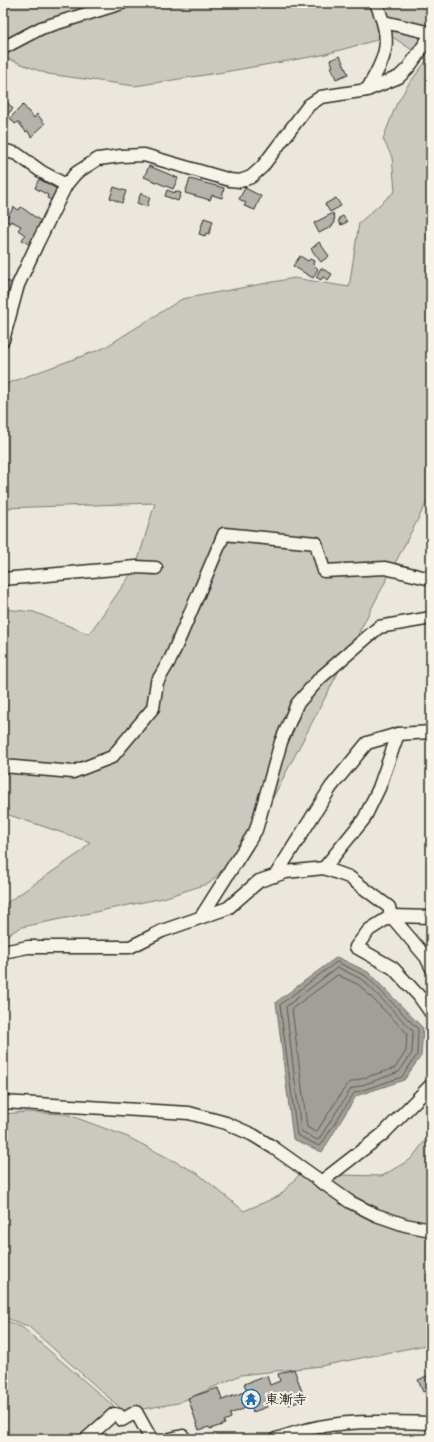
<svg xmlns="http://www.w3.org/2000/svg" width="434" height="1442" font-family="Itim,'Klee One',sans-serif">
<rect width="100%" height="100%" fill="#ebe7dd"/>
<filter id="ink" filterUnits="userSpaceOnUse"><feTurbulence type="fractalNoise" baseFrequency=".025" numOctaves="2"/><feDisplacementMap in="SourceGraphic" scale="8" xChannelSelector="R" yChannelSelector="G"/><feConvolveMatrix kernelMatrix="1 2 1 2 8 2 1 2 1" color-interpolation-filters="sRGB"/></filter>
<g filter="url(#ink)">
<g fill="#cbc8bf" stroke="#7b7a75">
<path d="M3 3H431V494L253 836 210 883 163 898 22 927 3 937V909L8 902 81 852 90 842 3 813V609L34 612 89 634 136 567 155 503 3 508V385L104 348 182 299 294 278 349 287 359 223 395 191 392 157 383 139 396 105 408 85 427 60 391 36 322 55 230 71 135 86 48 74 3 57Z"/>
<path d="M26 1112 66 1114 128 1137 197 1173 244 1211 279 1196 300 1174 382 1176 411 1159 427 1138 431 1127V1344L321 1366 241 1375 178 1403 125 1412 28 1326 3 1317V1114Z"/>
<path d="M3 1319 23 1328 118 1410 89 1439H3Z"/>
</g>
<path fill="#a29f98" stroke="#72716c" d="M337 957 368 972 423 1028 421 1056 404 1080 356 1096 322 1152 293 1139 276 1002Z"/>
<g fill="none" stroke-linecap="round" stroke-linejoin="round">
<g stroke="#5b5957" stroke-width="1">
<path d="M337 962 366 976 418 1029 417 1055 402 1077 354 1093 321 1145 319 1146 297 1135 280 1005Z"/>
<path d="M337 968H339L363 980 413 1031 412 1053 399 1072 351 1089 319 1139 317 1140 301 1131 286 1007Z"/>
<path d="M338 975 359 985 407 1033 406 1051 395 1068 351 1082 346 1086 317 1131 315 1132 307 1127 292 1009Z"/>
</g>
</g>
<g fill="#b5b2ab" stroke="#2b2b2b">
<path d="M340 56 348 74 336 79 331 67 333 66 330 60Z"/>
<path d="M8 103 13 109 4 117 3 107Z"/>
<path d="M23 105 34 118 37 114 45 124 31 137 28 131 26 132 18 122 15 124 10 118Z"/>
<path d="M149 166 178 178 173 189 144 177Z"/>
<path d="M39 179 57 189 51 200 47 198 48 195 35 188Z"/>
<path d="M190 179 224 188 222 198 212 195 210 200 185 193Z"/>
<path d="M114 187 126 191 122 203 110 198Z"/>
<path d="M245 188 261 196 255 210 244 206 246 203 239 199Z"/>
<path d="M167 190 175 193V191L181 193 178 201 165 196Z"/>
<path d="M141 193 150 197 147 207 137 203Z"/>
<path d="M336 198 341 206 330 212 325 204Z"/>
<path d="M14 207 19 210 21 207 42 222 32 246 22 240 25 235 18 230 21 226 11 221 10 223 5 220Z"/>
<path d="M333 213 335 219 333 220 335 223 332 225 333 226 319 233 314 223Z"/>
<path d="M343 216 347 222 341 225 338 221 340 220 339 218Z"/>
<path d="M204 218 213 221 209 234 206 233 205 236 199 234Z"/>
<path d="M319 242 329 256 321 262 311 249Z"/>
<path d="M300 256 308 261 310 259 314 261 313 264 318 269 313 278 293 266Z"/>
<path d="M321 268 332 274 328 280 323 277 321 280 316 277Z"/>
<path d="M6 281 13 283 9 296 3 294V289Z"/>
<path d="M294 1369 305 1400 289 1405 286 1396 266 1403 267 1407 253 1412 251 1406 230 1414 231 1418 224 1421 225 1424 210 1429 209 1427 199 1430 188 1398 218 1388 222 1400 247 1391 244 1384 267 1376 270 1385 280 1381 278 1374Z"/>
<path d="M431 1374V1389L423 1392 418 1380Z"/>
</g>
<g fill="none" stroke-linecap="round" stroke-linejoin="round">
<g stroke="#2b2b2b" stroke-width="15">
<g id="minor">
<path d="M384 22 431 33"/>
<path d="M3 48 41 28 122 3"/>
<path d="M367 90C387 54 393 42 376 3"/>
<path d="M3 150 17 154 42 172 66 185"/>
<path d="M3 340 18 285 37 244 66 185 76 173 98 159 121 156 144 155 230 180 240 181 251 177 262 167 309 105 321 97 367 90 399 77 409 67 431 35"/>
<path d="M3 579 136 567 156 568"/>
<path d="M3 766 73 772 112 757 153 708 157 682 171 658 224 534 316 543 324 571 385 568 431 579"/>
<path d="M324 868 364 819 379 788 398 734"/>
<path d="M275 876 331 787 367 743 398 734 431 732"/>
<path d="M391 916 426 957 431 967"/>
<path d="M391 916 431 917"/>
<path d="M201 917 256 830 281 742 297 704 320 678 379 627 431 618"/>
<path d="M3 952 28 947H130L162 931 228 908 259 881 286 872 324 868 349 877 389 907 391 916 369 930 356 947 393 968 419 996 431 1013"/>
<path d="M3 1102 189 1113 226 1123 253 1135 274 1148 350 1202 376 1215 405 1225 431 1230"/>
<path d="M321 1182 383 1134 431 1085"/>
<path d="M86 1439 114 1414 119 1415 122 1420 136 1412 151 1439"/>
<path d="M170 1439 183 1436V1439"/>
<path d="M276 1439C286 1436 296 1432 306 1430 346 1419 390 1422 431 1423"/>
</g>
</g>
<use href="#minor" stroke="#f7f3e8" stroke-width="12"/>
</g>
</g>
<defs>
<g id="temple-ring" transform="scale(1)"><circle r="9.5" fill="#f7f3e8" stroke="#1f6fb2" stroke-width="1.5"/><path d="M0-6L5-2H3V0L6.5 2.5H4V6H1.5V3h-3V6H-4V2.5H-6.5L-3 0V-2H-5Z" fill="#1f6fb2"/></g>
</defs>
<g fill-rule="evenodd">
<use href="#temple-ring" x="251" y="1399"/>
</g>
<g text-anchor="middle" stroke-width="4" stroke-linejoin="round" paint-order="stroke">
<g font-size="14" font-weight="bold" fill="#2b2b2b" stroke="#f7f3e8" text-anchor="start">
<text x="265" y="1404">東漸寺</text>
</g>
</g>
<rect width="434" height="1442" fill="none" stroke="#f7f3e8" stroke-width="16"/>
<rect x="8" y="8" width="418" height="1426" fill="none" stroke="#2b2b2b" stroke-width="1.5" filter="url(#ink)"/>
</svg>
